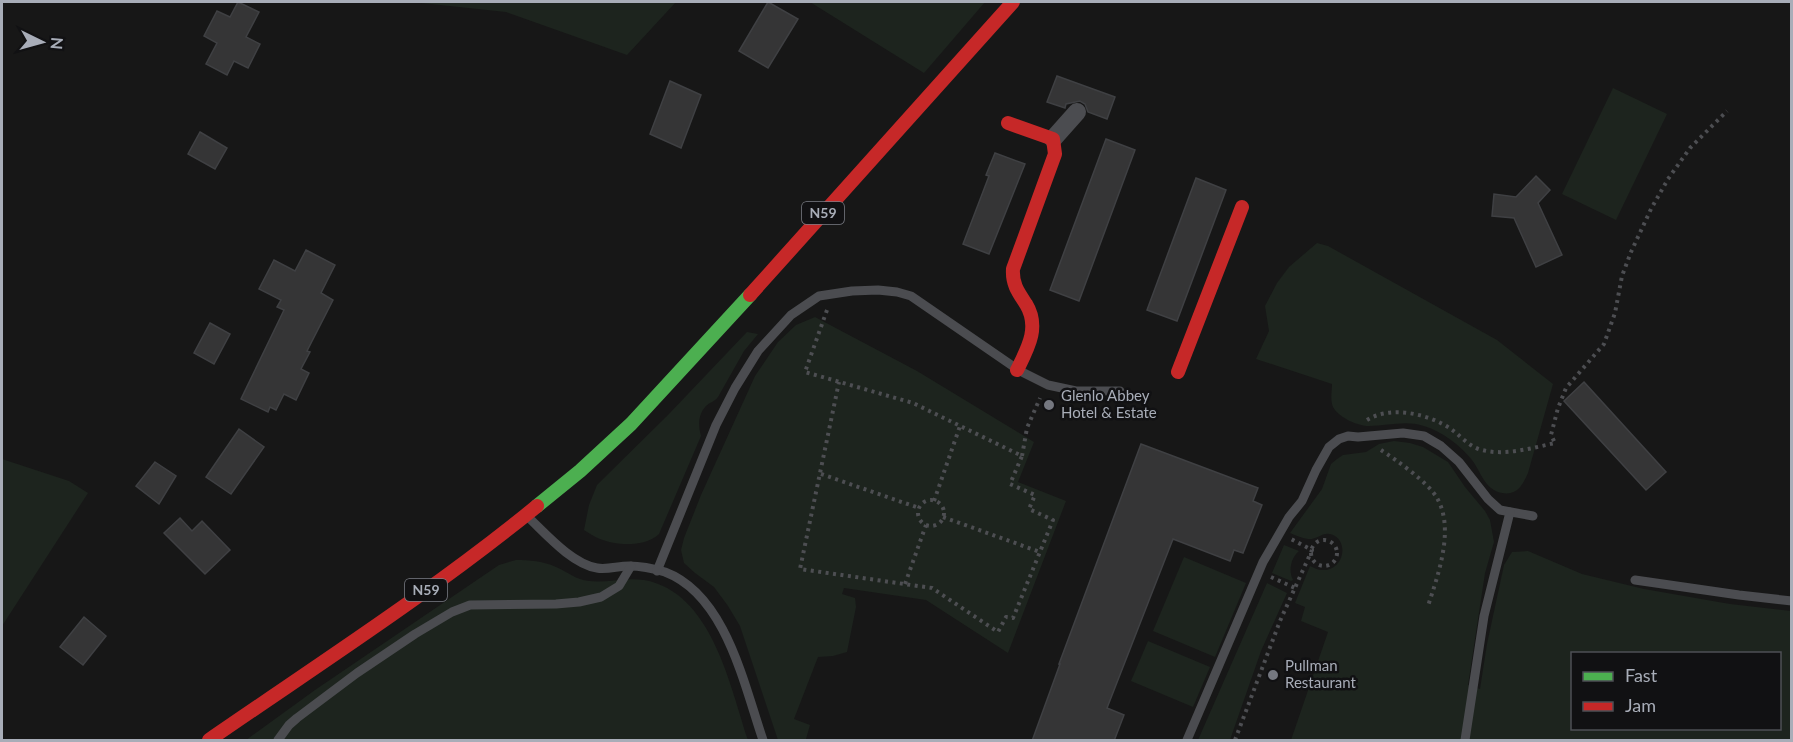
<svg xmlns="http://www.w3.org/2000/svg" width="1793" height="742" font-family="Lato,sans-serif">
<rect width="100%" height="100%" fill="#171717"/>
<g fill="#1d241e" fill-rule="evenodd">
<path d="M412 2H676L627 55 506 12Z"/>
<path d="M810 2H985L924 73Z"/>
<path d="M1613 88 1667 114 1616 220 1562 194Z"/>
<path d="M1317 243 1328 246 1497 340 1553 384 1528 473C1523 484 1518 496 1502 493 1485 490 1481 472 1472 460 1460 445 1443 432 1424 426 1405 420 1388 426 1369 426 1358 426 1339 418 1333 407 1330 400 1332 391 1332 384L1256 359 1269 331 1265 306 1277 283 1289 267Z"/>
<path d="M815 317 917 371 1034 442 1018 482 1066 501 1008 653 926 600 844 588 842 594 855 598 856 607 847 652 833 656 818 657 794 719 810 725 806 739 808 740H778L740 626 728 606 714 587 695 573 684 563 681 550 684 538 701 495 755 376 778 342 796 325Z"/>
<path d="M747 332 758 334 744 351 718 397C714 402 710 402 706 406 698 414 698 426 701 436L659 534C646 547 617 546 600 539 595 537 589 533 584 530L589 505 597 485 668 415Z"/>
<path d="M1394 441 1410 443 1423 447 1448 462 1465 487 1485 511 1490 520 1494 542 1485 573 1468 685 1480 689 1487 644 1504 565 1512 552 1528 551 1582 574 1644 589 1730 604 1791 611V740H1291L1328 632 1301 621 1305 607 1295 603 1310 566C1338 582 1352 547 1335 536 1324 529 1318 540 1308 539 1302 538 1295 535 1290 533L1322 489 1331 464 1337 459 1343 455 1366 452 1379 444ZM1572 654H1780V728H1572Z"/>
<path d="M2 459 69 481 88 493 2 626Z"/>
<path d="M1284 545 1299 551C1291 558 1288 570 1293 580L1291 581 1272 573Z"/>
<path d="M1184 557 1246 583 1215 657 1153 631Z"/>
<path d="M516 560C529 560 544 561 556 567 568 572 576 580 589 581 607 583 626 577 644 580 712 592 730 686 748 740H246L315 690 499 565Z"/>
<path d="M1267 583 1287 593 1261 651 1230 740H1198Z"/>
<path d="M1148 641 1210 667 1193 707 1131 681Z"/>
</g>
<g fill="#353536" stroke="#3f4043" stroke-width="1.5">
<path d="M238 2 259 12 246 37 260 44 248 68 234 61 227 75 206 64 217 43 204 36 217 11 230 17Z"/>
<path d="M768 2 798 19 768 68 739 51Z"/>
<path d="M1057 76 1115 97 1107 119 1088 112 1085 104 1080 101 1066 104 1065 108 1047 102Z"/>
<path d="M670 81 701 95 681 148 650 134Z"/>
<path d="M200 132 227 148 215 169 188 154Z"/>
<path d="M1106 139 1135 150 1079 301 1050 290Z"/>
<path d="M995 153 1025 164 989 254 963 244 989 176 986 175Z"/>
<path d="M1536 176 1550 190 1538 203 1562 255 1536 267 1514 218 1492 216 1494 194 1516 197Z"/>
<path d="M1196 178 1226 190 1177 321 1147 310Z"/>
<path d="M306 250 335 265 321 293 333 300 307 351 310 352 301 369 309 373 296 400 284 394 276 410 270 407 268 412 241 399 284 310 277 307 281 300 259 289 274 260 295 271Z"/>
<path d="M210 323 230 334 214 364 194 353Z"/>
<path d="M1584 382 1666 472 1646 490 1564 401Z"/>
<path d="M239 429 264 447 231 494 206 477Z"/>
<path d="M1141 444 1258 488 1253 501 1262 505 1243 553 1234 550 1230 561 1173 539 1107 708 1124 715 1114 741H1032L1060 664H1059Z"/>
<path d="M155 462 176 476 159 504 136 486Z"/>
<path d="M180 518 192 531 202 521 230 550 205 574 164 533Z"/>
<path d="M84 617 106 636 83 665 60 647Z"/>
</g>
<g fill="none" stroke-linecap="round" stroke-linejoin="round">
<g stroke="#4d4e52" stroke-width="4" stroke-dasharray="3 4.5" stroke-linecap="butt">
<path d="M827 310 805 372 913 403 1022 456 1010 484 1035 495 1029 509 1053 520 1013 618 1006 617 998 632 932 588 800 569 839 382"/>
<path d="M1367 420C1391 405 1429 414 1451 429 1461 436 1469 447 1482 450 1505 456 1532 448 1555 443L1551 435 1558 408 1566 388 1604 344 1615 313 1622 276 1631 252 1651 209 1668 179 1690 148 1727 111"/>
<path d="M1381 450C1396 460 1428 482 1437 498 1455 529 1438 575 1428 606"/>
<path d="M1022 456 1027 428 1040 398"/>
<path d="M821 474 919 508"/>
<circle cx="931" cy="513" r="13"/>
<path d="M934 501 960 426"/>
<path d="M943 517 1040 552"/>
<circle cx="1324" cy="553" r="13"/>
<path d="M1271 577 1295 588"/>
<path d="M905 584 926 525"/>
<path d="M1235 740 1280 621 1312 550 1291 539"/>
</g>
<g stroke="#4b4c50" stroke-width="9">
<path d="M528 517C546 534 572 564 597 568 607 570 618 566 629 566 639 566 655 569 665 572 726 595 744 685 763 740"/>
<path d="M657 571 716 425 735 388 758 351 791 315 819 296 852 291 878 290 897 292 911 296 1020 371 1048 385 1076 391H1120"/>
<path d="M1635 580 1739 595 1792 601"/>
<path d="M278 740 289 725 297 718 357 673 415 634 452 612 470 605 556 604 579 602 601 597 619 586 631 566"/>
<path d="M1187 740 1263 562 1289 517 1302 501 1316 470 1329 447 1339 439 1348 436 1358 437 1403 433 1424 436 1441 446 1459 462 1488 499 1500 510 1533 516"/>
<path d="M1465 740 1484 616 1510 512"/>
</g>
<path stroke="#4b4c50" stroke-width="18" d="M1053 139 1077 112"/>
<path stroke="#4caf50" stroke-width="14" d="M537 506 580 471 631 424 750 295"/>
<g stroke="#c62828" stroke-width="14">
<path d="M1008 123 1053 139 1055 154 1013 269C1012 284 1018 292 1026 304 1040 327 1028 348 1017 370"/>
<path d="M750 295 1013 2"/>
<path d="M1178 372 1242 207"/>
<path d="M209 740C319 664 433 591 537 506"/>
</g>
</g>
<g fill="#757880" stroke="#111113" stroke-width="2">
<circle cx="1049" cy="405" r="6"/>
<circle cx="1273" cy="675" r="6"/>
</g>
<g text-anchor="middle" stroke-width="5" stroke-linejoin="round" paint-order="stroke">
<g fill="#111113" stroke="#7b7e86" stroke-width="1.5">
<rect x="802" y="202" width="42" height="22" rx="4.5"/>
<rect x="405" y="579" width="42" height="22" rx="4.5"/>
</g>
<g font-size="14" font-weight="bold" fill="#a8adb8">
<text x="823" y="218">N59</text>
<text x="426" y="595">N59</text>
</g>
<g font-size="15" fill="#a8adb8" stroke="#111113" text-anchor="start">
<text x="1061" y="401">Glenlo Abbey<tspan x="1061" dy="17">Hotel &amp; Estate</tspan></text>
<text x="1285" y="671">Pullman<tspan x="1285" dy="17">Restaurant</tspan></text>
</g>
</g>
<rect width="1793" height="742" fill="none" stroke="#a8adb8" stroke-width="6"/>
<rect x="1571" y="652" width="210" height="78" fill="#111113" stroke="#4d4f55" stroke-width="1.5"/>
<rect x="1583" y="672" width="30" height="9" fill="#4caf50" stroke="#4d4f55" stroke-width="1.5"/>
<text x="1625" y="682" font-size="18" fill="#a8adb8">Fast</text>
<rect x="1583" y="702" width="30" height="9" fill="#c62828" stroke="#4d4f55" stroke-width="1.5"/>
<text x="1625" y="712" font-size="18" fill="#a8adb8">Jam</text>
<g transform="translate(42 42) rotate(95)" stroke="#111113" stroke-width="4.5" paint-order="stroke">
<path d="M0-4.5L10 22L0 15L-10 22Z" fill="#a8adb8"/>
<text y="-9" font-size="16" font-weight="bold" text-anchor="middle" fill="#a8adb8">N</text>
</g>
</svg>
